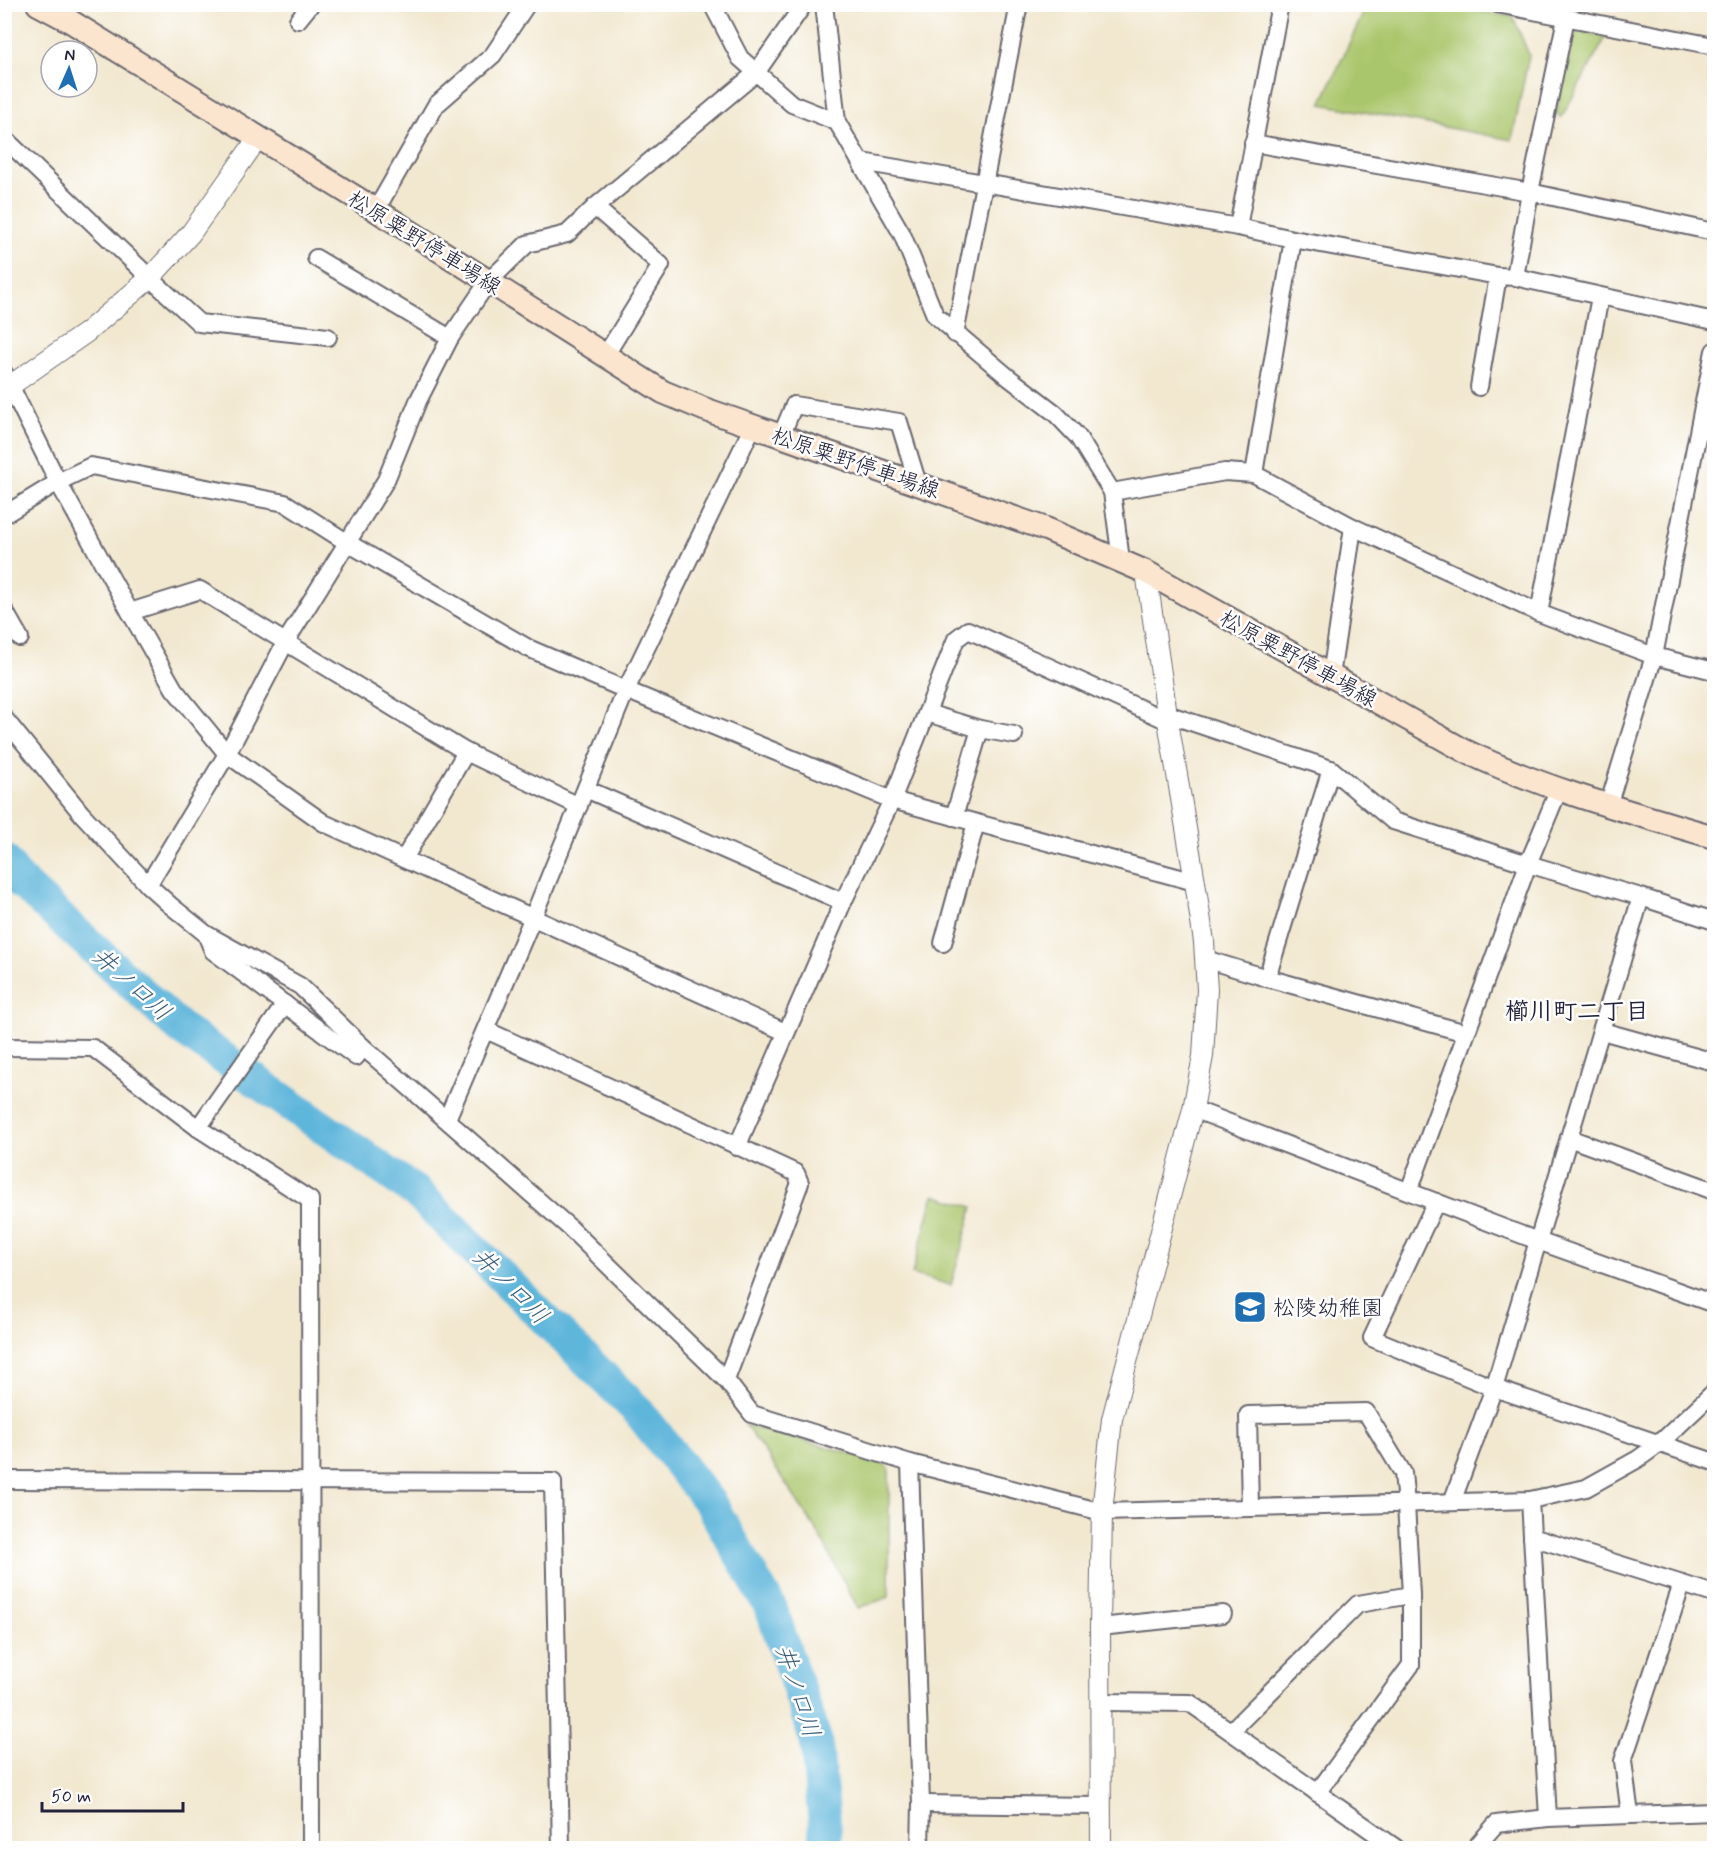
<svg xmlns="http://www.w3.org/2000/svg" width="1719" height="1853" font-family="Mynerve,'Klee One',sans-serif">
<rect width="100%" height="100%" fill="#fff"/>
<filter id="ink" filterUnits="userSpaceOnUse"><feTurbulence type="fractalNoise" baseFrequency=".0167" numOctaves="2"/><feDisplacementMap in="SourceGraphic" scale="12" xChannelSelector="R" yChannelSelector="G"/><feConvolveMatrix kernelMatrix="1 2 1 2 8 2 1 2 1" color-interpolation-filters="sRGB"/></filter>
<filter id="wash" filterUnits="userSpaceOnUse"><feTurbulence type="fractalNoise" baseFrequency=".008" numOctaves="4" result="noise"/><feDisplacementMap in="SourceGraphic" scale="24" xChannelSelector="R" yChannelSelector="G"/><feGaussianBlur stdDeviation="1.35" result="paint"/><feColorMatrix in="noise" values="0 0 0 0 0 0 0 0 0 0 0 0 0 0 0 0 0 1.4 0 .05"/><feComposite in="paint" operator="in"/></filter>
<g filter="url(#wash)">
<rect width="100%" height="100%" fill="#f2e8d0"/>
<g fill="#aac66c" stroke="#667454" stroke-width="1.5">
<path d="M1367 5H1444L1513 17 1529 55 1512 140 1321 104Z"/>
<path d="M1574 30 1606 37 1561 118 1556 114Z"/>
<path d="M934 1195 973 1207 951 1285 912 1274Z"/>
<path d="M745 1425 883 1462 889 1469V1597L858 1608 817 1531 767 1455Z"/>
</g>
<g fill="none" stroke-linecap="round" stroke-linejoin="round">
<path stroke="#5fb6db" stroke-width="33" d="M4 860 20 881 180 1028 417 1193 639 1412 710 1503 771 1608 816 1741 826 1837V1848"/>
</g>
</g>
<g filter="url(#ink)">
<g fill="none" stroke-linecap="round" stroke-linejoin="round">
<g stroke="#6b676f" stroke-width="20">
<g id="minor">
<path d="M712 4 740 58 792 104 837 122"/>
<path d="M824 4 837 122 902 234 935 315 1008 377 1055 413 1078 437 1112 492 1121 560"/>
<path d="M1497 4 1714 46"/>
<path d="M298 20 311 4"/>
<path d="M4 138 150 278 199 323 328 337"/>
<path d="M1253 143 1530 192 1714 232"/>
<path d="M862 162 1238 227 1293 239 1498 276 1515 277 1714 321"/>
<path d="M595 207 661 265 605 356"/>
<path d="M376 210 436 105 493 55 527 4"/>
<path d="M1238 227 1280 4"/>
<path d="M316 258 450 338"/>
<path d="M1515 277 1530 192 1566 18"/>
<path d="M955 334 1019 4"/>
<path d="M4 373 58 482 130 612 174 689 227 754 324 823 785 1032"/>
<path d="M1479 387 1498 276"/>
<path d="M781 436 794 405 899 422 918 484"/>
<path d="M1254 474 1293 239"/>
<path d="M1112 492 1225 472 1254 474 1353 527 1539 613 1654 656 1714 671"/>
<path d="M4 515 58 482 91 466 285 503 348 543 528 648 626 690 892 800 1195 882"/>
<path d="M4 610 20 638"/>
<path d="M130 612 200 590 466 752 579 806"/>
<path d="M1539 613 1600 297"/>
<path d="M1331 676 1353 527"/>
<path d="M927 713 980 729 1014 735"/>
<path d="M1167 714 1331 769 1393 821 1528 864 1641 897 1714 921"/>
<path d="M4 718 81 813 148 885 170 905 206 934 300 986 363 1047 570 1228 726 1380 752 1414 910 1463 1102 1512 1250 1508 1530 1500 1586 1488 1638 1459 1660 1443 1714 1392"/>
<path d="M586 789 843 902"/>
<path d="M1608 806 1654 656 1714 351"/>
<path d="M954 817 980 729"/>
<path d="M404 859 466 752"/>
<path d="M148 885 227 754 285 643 386 480 418 401 450 338 488 282 527 244 567 234 595 207 756 73 804 4"/>
<path d="M206 934 213 951 356 1057 363 1047"/>
<path d="M943 943 976 823"/>
<path d="M1205 959 1267 978 1466 1033"/>
<path d="M1267 978 1331 769"/>
<path d="M486 1030 796 1173 800 1183 726 1380"/>
<path d="M1602 1031 1714 1062"/>
<path d="M4 1047 93 1048 198 1128 310 1200 311 1848"/>
<path d="M1193 1109 1538 1241 1714 1304"/>
<path d="M447 1119 533 917 626 690 753 426"/>
<path d="M198 1128 285 1004"/>
<path d="M1569 1138 1714 1191"/>
<path d="M737 1147 843 902 892 800 956 639 968 630 1168 721"/>
<path d="M1409 1191 1528 864 1559 789"/>
<path d="M1436 1202 1372 1338 1494 1388 1714 1462"/>
<path d="M910 1463 921 1804 920 1848"/>
<path d="M4 1480 553 1482 561 1848"/>
<path d="M1530 1500 1548 1818"/>
<path d="M1452 1502 1494 1388 1641 897"/>
<path d="M1250 1508 1248 1415 1366 1412 1403 1473 1406 1504 1411 1595V1665L1317 1793"/>
<path d="M1532 1537 1714 1594"/>
<path d="M1100 1627 1223 1614"/>
<path d="M1100 1702 1190 1703 1396 1848"/>
<path d="M1231 1731 1358 1604 1411 1595"/>
<path d="M921 1804 1101 1806"/>
<path d="M1630 1815 1623 1761 1682 1584"/>
<path d="M1475 1848 1496 1824 1548 1818 1714 1812"/>
</g>
</g>
<g stroke="#6b676f" stroke-width="22">
<g id="tertiary">
<path d="M4 390 87 332 150 278 191 233 258 138"/>
<path d="M1101 1848 1100 1627 1102 1512 1112 1419 1193 1109 1203 1056 1207 990 1204 942 1195 882 1168 721 1146 572"/>
</g>
</g>
<g stroke="#6b676f" stroke-width="26">
<path id="secondary" d="M38 4 70 21 376 210 663 392 704 409 1046 529 1146 572 1465 751C1544 789 1630 812 1714 837"/>
</g>
<use href="#minor" stroke="#fff" stroke-width="16"/>
<use href="#tertiary" stroke="#fff" stroke-width="20"/>
<use href="#secondary" stroke="#fce5cf" stroke-width="22"/>
</g>
</g>
<defs>
<g id="school-square" transform="scale(1.725)"><rect x="-9" y="-9" width="18" height="18" rx="4" fill="#1f6fb2" stroke="#fff"/><path d="M0-5L7-2L0 1L-7-2ZM-4 1L0 2.5L4 1V4Q0 6-4 4Z" fill="#fff"/></g>
</defs>
<g fill-rule="evenodd">
<use href="#school-square" x="1250" y="1307"/>
</g>
<g text-anchor="middle" stroke-width="5" stroke-linejoin="round" paint-order="stroke">
<g font-size="22" fill="#22223b" stroke="#fff">
<text transform="translate(425 242) rotate(32)" y="8">松原粟野停車場線</text>
<text transform="translate(856 462) rotate(19)" y="8">松原粟野停車場線</text>
<text transform="translate(1299 658) rotate(29)" y="8">松原粟野停車場線</text>
</g>
<g font-size="22" fill="#22223b" stroke="#fff" text-anchor="start">
<text x="1273" y="1315">松陵幼稚園</text>
</g>
<g font-size="24" font-style="italic" fill="#3a5d7b" stroke="#fff">
<text transform="translate(132 984) rotate(42)" y="8">井ノ口川</text>
<text transform="translate(511 1286) rotate(45)" y="8">井ノ口川</text>
<text transform="translate(798 1691) rotate(72)" y="8">井ノ口川</text>
</g>
<g font-size="24" font-weight="bold" fill="#22223b" stroke="#fff">
<text x="1577" y="1019">櫛川町二丁目</text>
</g>
</g>
<rect width="1719" height="1853" fill="none" stroke="#fff" stroke-width="24"/>
<g transform="translate(69 69) rotate(3)"><circle r="28" fill="#ffffff" stroke="#a7a7b1" stroke-width="1.5"/>
<path d="M0-4.5L10 22L0 15L-10 22Z" fill="#1f6fb2"/>
<text y="-9" font-size="16" font-weight="bold" text-anchor="middle" fill="#22223b">N</text>
</g>
<path d="M42 1802v9h141v-9" fill="none" stroke="#22223b" stroke-width="3"/>
<text x="51" y="1802" font-size="18" fill="#22223b" stroke="#ffffff" stroke-width="4.5" paint-order="stroke">50 m</text>
</svg>
